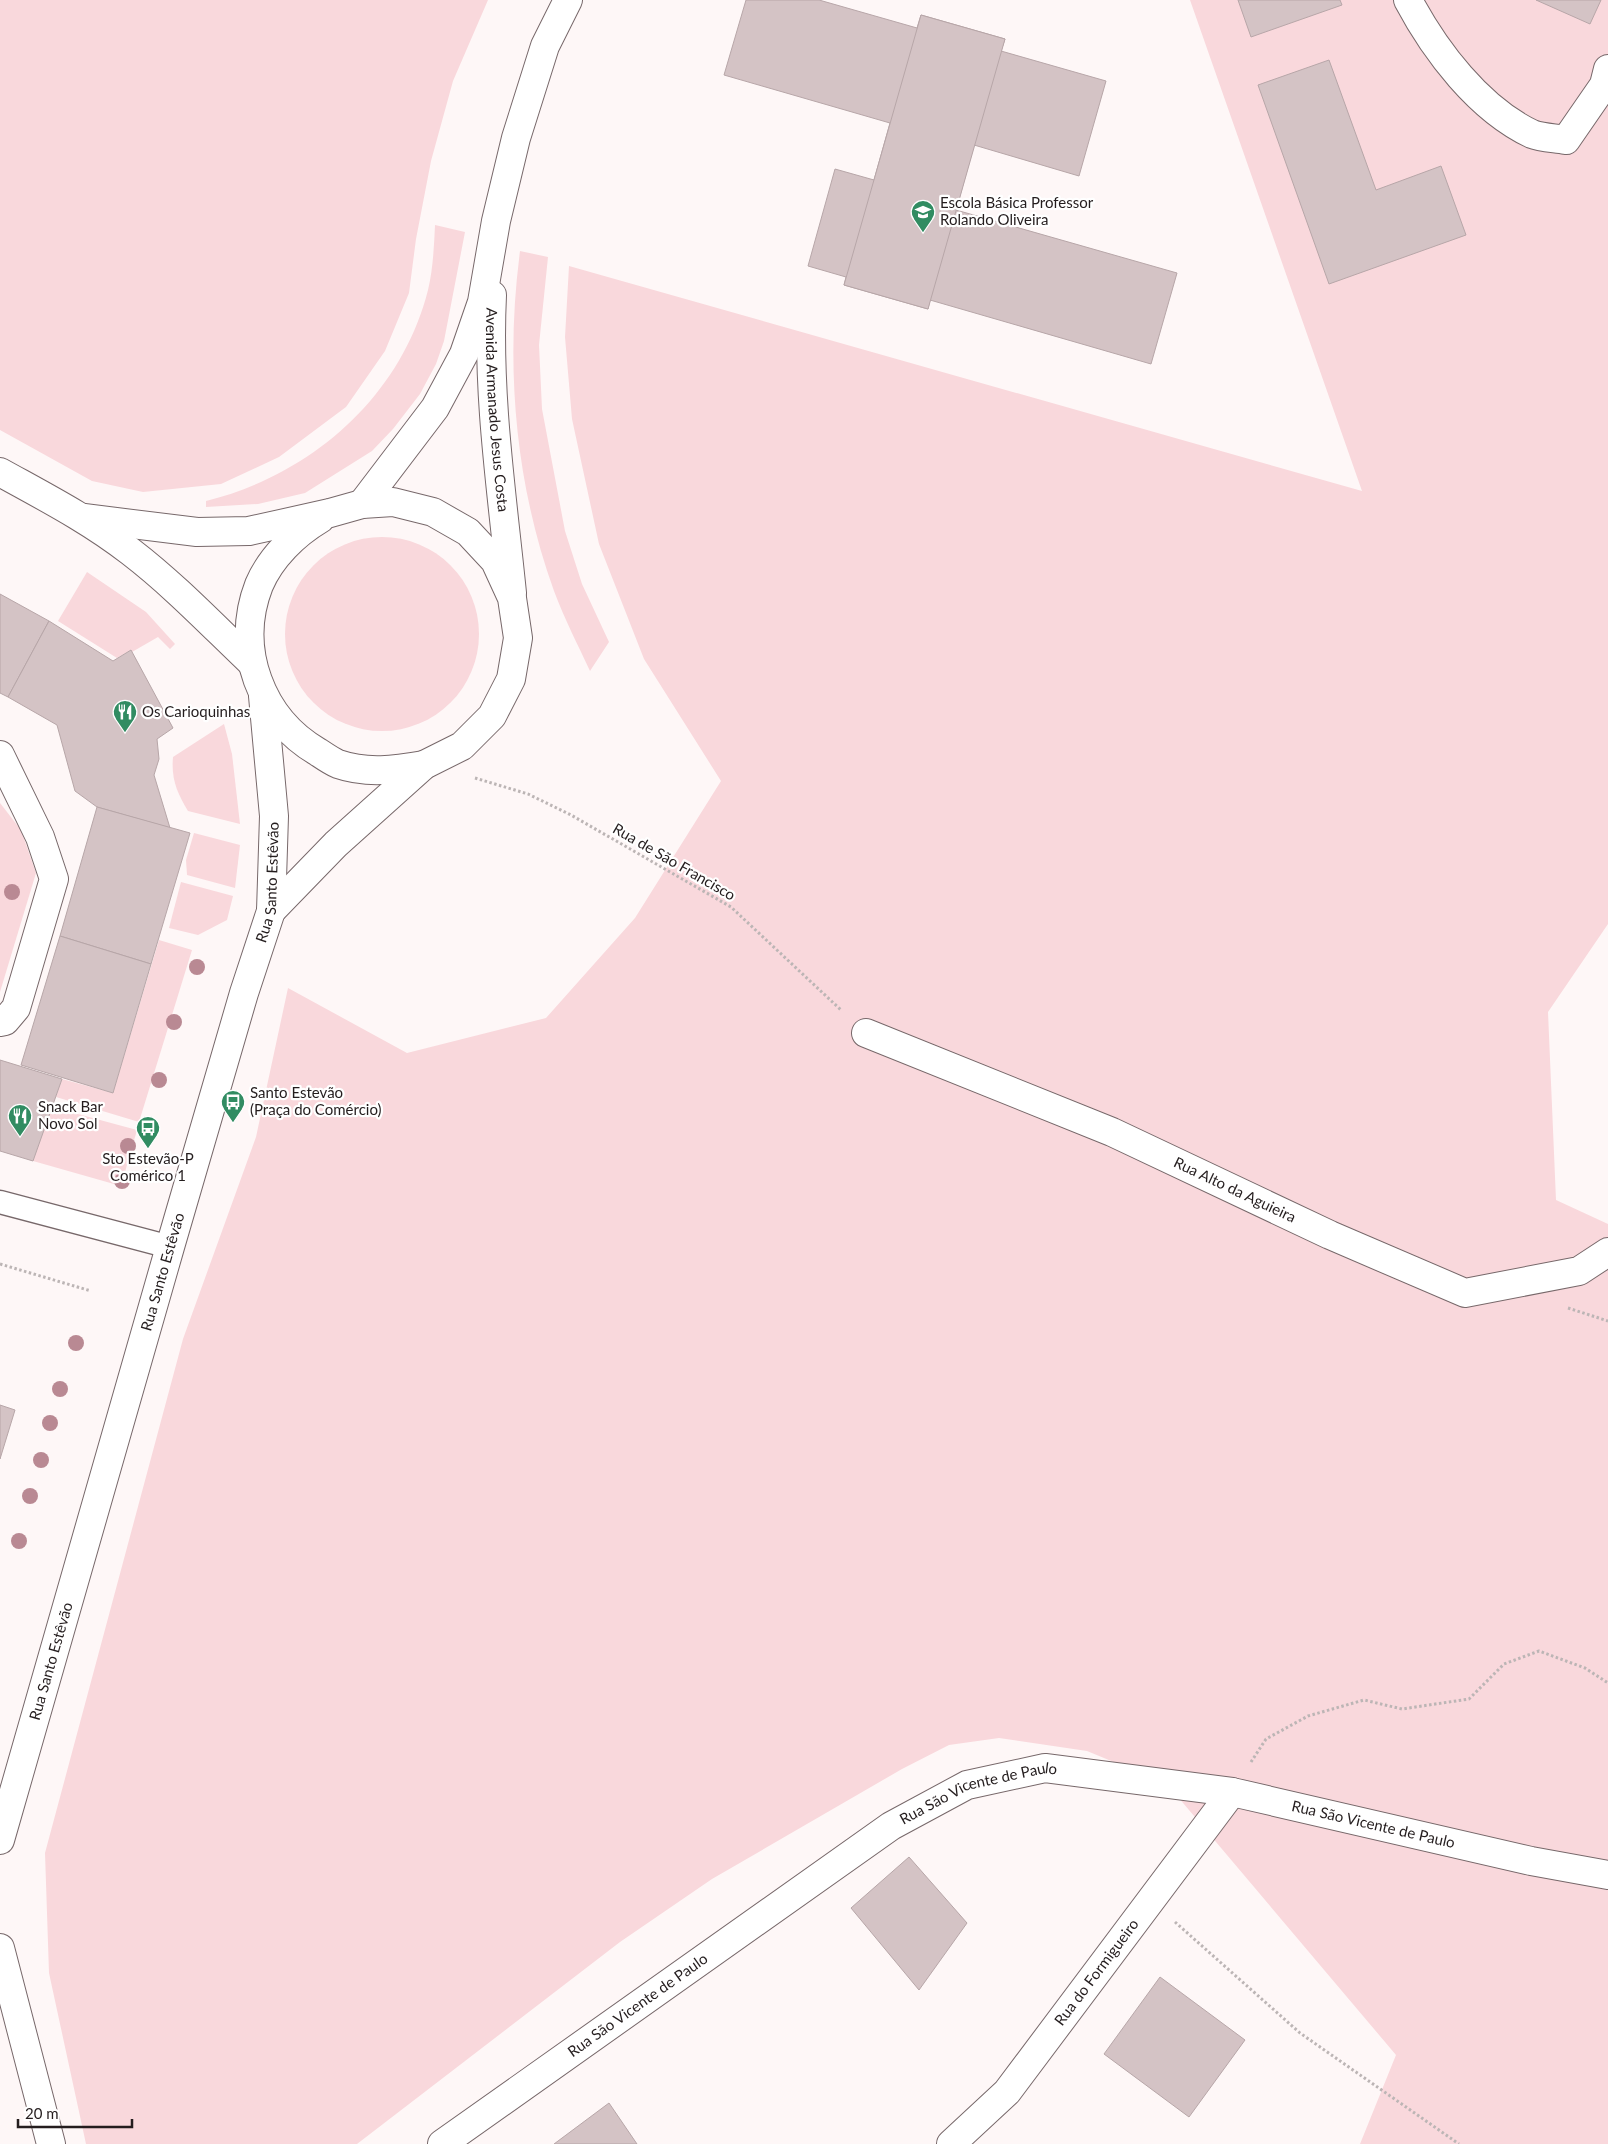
<svg xmlns="http://www.w3.org/2000/svg" width="1608" height="2144" font-family="Lato,sans-serif">
<rect width="100%" height="100%" fill="#fef7f7"/>
<g fill="#f9d8dc">
<path d="M0 0H488L453 81 431 161 416 239 409 293 385 351 346 407 279 457 221 484 143 492 92 481 0 430Z"/>
<path d="M1190 0H1608V924L1548 1012 1556 1200 1608 1224V2144H1360L1396 2055 1167 1784 1087 1751 999 1738 949 1745 902 1769 712 1879 620 1942 357 2144H86L49 1973 45 1853 183 1339 256 1137 288 988 407 1053 546 1018 635 918 721 781 644 659 599 544 572 419 565 337 569 266 1362 491Z"/>
<path d="M435 225 465 232 444 341 436 364 420 394 393 429 372 451 305 493 258 504 206 507V501C311 475 401 397 428 290 433 269 434 247 435 225Z"/>
<path d="M520 251 548 257 539 345 542 409 565 531 582 584 609 642 590 671C578 645 564 618 554 591 515 483 505 365 520 251Z"/>
<circle cx="382" cy="634" r="97"/>
<path d="M87 572 146 612 175 644 170 649 158 637 132 652 131 650 117 658 58 621Z"/>
<path d="M224 724 232 754 240 824 188 811C177 793 171 779 173 757Z"/>
<path d="M0 803 21 830 36 873 0 992Z"/>
<path d="M194 833 240 845 235 888 187 875 186 860Z"/>
<path d="M181 882 233 896 227 920 198 935 169 928Z"/>
<path d="M159 940 192 950 139 1122 56 1097 62 1079 113 1093Z"/>
<path d="M52 1107 137 1130 121 1186 33 1161Z"/>
</g>
<g fill="#d4c3c5" stroke="#b7a6a8">
<path d="M746 0H819L917 28 921 15 1005 39 1001 51 1106 81 1079 176 974 145 956 210 1177 273 1151 364 930 300 928 309 844 285 846 277 808 266 835 169 874 180 890 123 724 75Z"/>
<path d="M1238 0H1340L1342 5 1251 37Z"/>
<path d="M1536 0H1601L1590 24Z"/>
<path d="M921 15 1005 39 928 309 844 285Z"/>
<path d="M1329 60 1376 190 1441 166 1466 235 1329 284 1258 85Z"/>
<path d="M0 594 49 621 8 697 0 693Z"/>
<path d="M49 621 113 661 131 650 173 728 157 739 159 759 154 775 170 828 97 807 75 791 57 725 8 697Z"/>
<path d="M97 807 190 833 151 964 60 936Z"/>
<path d="M60 936 151 964 113 1093 21 1065Z"/>
<path d="M0 1060 62 1079 33 1161 0 1151Z"/>
<path d="M0 1405 15 1410 0 1459Z"/>
<path d="M909 1857 967 1923 919 1990 851 1908Z"/>
<path d="M1160 1977 1245 2040 1189 2117 1104 2054Z"/>
<path d="M609 2103 637 2144H554Z"/>
</g>
<g fill="none" stroke-linecap="round" stroke-linejoin="round">
<g stroke="#77686a" stroke-width="25">
<path id="lane" d="M0 1202 170 1247"/>
</g>
<g stroke="#77686a" stroke-width="30">
<g id="street">
<path d="M1408 0C1435 51 1479 109 1532 134 1542 138 1556 138 1566 140L1604 85 1608 69"/>
<path id="s1" d="M492 295C487 395 502 494 512 593"/>
<path d="M362 504 435 408 464 354 482 302 496 221 516 138 545 46 568 0"/>
<path d="M0 755 40 837 54 879 16 1008 5 1021 0 1022"/>
<path id="s2" d="M866 1033 1112 1132 1330 1235 1465 1293 1579 1271 1608 1252"/>
<path id="s3" d="M442 2144 891 1826 967 1785 1045 1768 1232 1792 1531 1861 1608 1875"/>
<path id="s4" d="M951 2144 1007 2092 1232 1792"/>
</g>
</g>
<g stroke="#77686a" stroke-width="30">
<g id="secondary">
<path d="M0 472C45 497 90 520 131 552 174 585 212 625 252 663"/>
<path d="M84 518 197 532 249 531 330 513 362 504 393 502 433 512 468 532 495 561 512 598 518 638 511 679 492 716 462 746 424 765 336 844 271 911"/>
<path d="M320 519C295 534 271 557 259 585 234 649 261 719 318 752 324 756 331 761 338 764 367 774 395 770 424 765"/>
<path id="s5" d="M0 1840 170 1247 244 993 271 911 274 816 263 696"/>
<path d="M0 1948 51 2144"/>
</g>
</g>
<g stroke="#bcb5b5" stroke-width="3" stroke-dasharray="2.5 2.5" stroke-linecap="butt">
<path d="M475 778 528 794 571 815 731 907 841 1010"/>
<path d="M0 1264 91 1291"/>
<path d="M1568 1308 1608 1321"/>
<path d="M1251 1762 1266 1739 1308 1716 1364 1700 1402 1709 1469 1699 1504 1664 1539 1651 1585 1668 1608 1683"/>
<path d="M1175 1922 1300 2033 1459 2144"/>
</g>
<use href="#lane" stroke="#fff" stroke-width="22"/>
<use href="#street" stroke="#fff" stroke-width="28"/>
<use href="#secondary" stroke="#fff" stroke-width="28"/>
</g>
<g fill="#b98993">
<circle cx="12" cy="892" r="8"/>
<circle cx="197" cy="967" r="8"/>
<circle cx="174" cy="1022" r="8"/>
<circle cx="159" cy="1080" r="8"/>
<circle cx="128" cy="1146" r="8"/>
<circle cx="122" cy="1181" r="8"/>
<circle cx="76" cy="1343" r="8"/>
<circle cx="60" cy="1389" r="8"/>
<circle cx="50" cy="1423" r="8"/>
<circle cx="41" cy="1460" r="8"/>
<circle cx="30" cy="1496" r="8"/>
<circle cx="19" cy="1541" r="8"/>
</g>
<defs>
<g id="school-pin" transform="scale(1.25)"><path d="M0 17L-7.5 6A9.5 9.5 0 1 1 7.5 6Z" fill="#318c62" stroke="#fff"/><path d="M0-5L7-2L0 1L-7-2ZM-4 1L0 2.5L4 1V4Q0 6-4 4Z" fill="#fff"/></g>
<g id="restaurant-pin" transform="scale(1.25)"><path d="M0 17L-7.5 6A9.5 9.5 0 1 1 7.5 6Z" fill="#318c62" stroke="#fff"/><path d="M-5-6h1v4h1v-4h1v4h1v-4h1v5L-1.5 .5V6h-2V.5L-5-1ZM5-6V6H3V1.5H1.5Q1.5-4 5-6Z" fill="#fff"/></g>
<g id="bus-pin" transform="scale(1.25)"><path d="M0 17L-7.5 6A9.5 9.5 0 1 1 7.5 6Z" fill="#318c62" stroke="#fff"/><path d="M-5-6H5V4H4V6H2V4H-2V6H-4V4H-5ZM-3.5-4V0h7V-4ZM-3.5 1.2v1.5H-2V1.2ZM2 1.2v1.5H3.5V1.2Z" fill="#fff"/></g>
</defs>
<g fill-rule="evenodd">
<use href="#school-pin" x="923" y="212"/>
<use href="#restaurant-pin" x="125" y="712"/>
<use href="#bus-pin" x="233" y="1102"/>
<use href="#restaurant-pin" x="20" y="1116"/>
<use href="#bus-pin" x="148" y="1128"/>
</g>
<g text-anchor="middle" stroke-width="4.5" stroke-linejoin="round" paint-order="stroke">
<g font-size="15" fill="#241d1e" stroke="#fff" text-anchor="start">
<text x="940" y="208">Escola Básica Professor<tspan x="940" dy="17">Rolando Oliveira</tspan></text>
<text x="142" y="717">Os Carioquinhas</text>
<text x="250" y="1098">Santo Estevão<tspan x="250" dy="17">(Praça do Comércio)</tspan></text>
<text x="38" y="1112">Snack Bar<tspan x="38" dy="17">Novo Sol</tspan></text>
<text x="148" y="1164" text-anchor="middle">Sto Estevão-P<tspan x="148" dy="17">Comérico 1</tspan></text>
</g>
<g font-size="15" fill="#241d1e" stroke="#fff">
<text dy="5" stroke="none"><textPath href="#s1" startOffset="115">Avenida Armanado Jesus Costa</textPath></text>
<text transform="translate(674 862) rotate(30)" y="5">Rua de São Francisco</text>
<text dy="5" stroke="none"><textPath href="#s5" startOffset="996">Rua Santo Estêvão</textPath></text>
<text dy="5" stroke="none"><textPath href="#s2" startOffset="401">Rua Alto da Aguieira</textPath></text>
<text dy="5" stroke="none"><textPath href="#s5" startOffset="591">Rua Santo Estêvão</textPath></text>
<text dy="5" stroke="none"><textPath href="#s5" startOffset="186">Rua Santo Estêvão</textPath></text>
<text dy="5" stroke="none"><textPath href="#s3" startOffset="645">Rua São Vicente de Paulo</textPath></text>
<text dy="5" stroke="none"><textPath href="#s3" startOffset="1050">Rua São Vicente de Paulo</textPath></text>
<text dy="5" stroke="none"><textPath href="#s4" startOffset="226">Rua do Formigueiro</textPath></text>
<text dy="5" stroke="none"><textPath href="#s3" startOffset="240">Rua São Vicente de Paulo</textPath></text>
</g>
</g>
<path d="M18 2119v8h114v-8" fill="none" stroke="#241d1e" stroke-width="2.5"/>
<text x="25" y="2119" font-size="15" fill="#241d1e" stroke="#ffffff" stroke-width="4" paint-order="stroke">20 m</text>
</svg>
